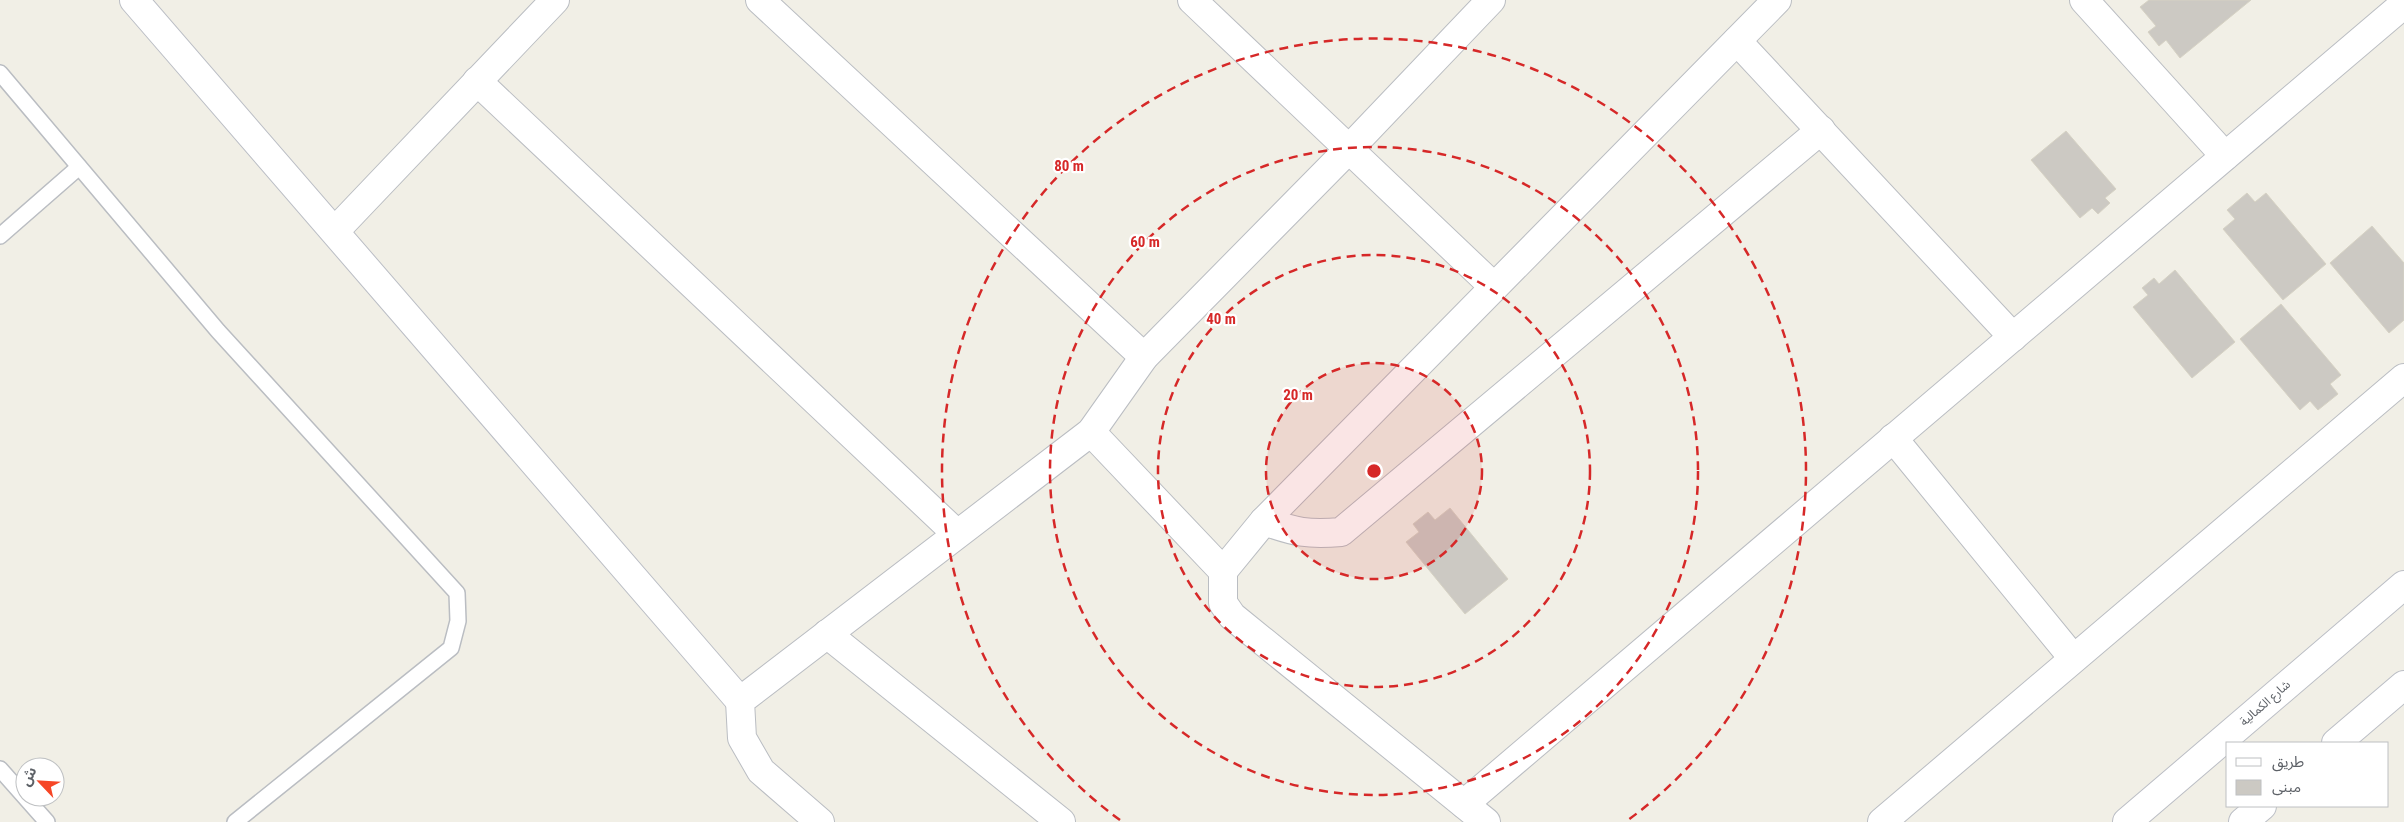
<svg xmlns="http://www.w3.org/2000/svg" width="2404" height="822" font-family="'Roboto Condensed','Noto Sans Arabic',sans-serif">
<rect width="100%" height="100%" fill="#f1efe6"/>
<g fill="#ccc9c3" stroke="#d6d2c4">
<path d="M2149 0H2251L2180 58 2166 40 2159 46 2148 32 2156 26 2140 7Z"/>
<path d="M2066 131 2116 189 2105 198 2110 203 2098 214 2092 208 2080 218 2031 160Z"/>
<path d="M2247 193 2255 202 2266 193 2326 264 2283 300 2223 229 2235 219 2227 210Z"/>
<path d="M2372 226 2404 263V320L2389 333 2330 263Z"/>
<path d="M2175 270 2235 342 2192 378 2133 307 2148 295 2142 288 2154 278 2159 284Z"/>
<path d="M2281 304 2341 375 2330 384 2338 394 2318 410 2310 401 2300 410 2240 339Z"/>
<path d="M1450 508 1508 579 1465 614 1406 542 1419 532 1413 524 1428 512 1435 520Z"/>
</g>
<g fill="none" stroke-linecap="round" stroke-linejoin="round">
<g stroke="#babdc2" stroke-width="18">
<g id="lane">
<path d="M0 73 218 331 457 593 458 621 451 648 235 822"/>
<path d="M0 236 79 167"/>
<path d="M0 769 47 822"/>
</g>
</g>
<g stroke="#babdc2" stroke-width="30">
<g id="street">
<path d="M760 0 1144 357"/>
<path d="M1192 0 1494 287"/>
<path d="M2084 0 2225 156"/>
<path d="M1737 41 2013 337"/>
<path d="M477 81 957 534"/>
<path d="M335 231 555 0"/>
<path d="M1091 432 1223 571V603L1232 616 1486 822"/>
<path d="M1893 438 2073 658"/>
<path d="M1264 521C1295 532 1308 535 1341 532L1821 130"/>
<path d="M1223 571 1264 521 1777 0"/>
<path d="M827 634 1061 822"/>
<path d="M1464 804 2404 4"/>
<path d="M820 822 761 771 742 738 740 701 1091 432 1144 357 1348 150 1491 0"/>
<path d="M1882 822 2404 378"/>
</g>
</g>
<g stroke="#bbbec5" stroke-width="30">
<g id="secondary">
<path d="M134 0 740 701"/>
<path d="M2336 743 2404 685"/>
<path d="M2127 822 2404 585"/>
<path d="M2243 822 2262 806"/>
</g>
</g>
<use href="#lane" stroke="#fff" stroke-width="15"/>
<use href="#street" stroke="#fff" stroke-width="28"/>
<use href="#secondary" stroke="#fff" stroke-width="28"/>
</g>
<circle cx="1374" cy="471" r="108" fill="#d62828" fill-opacity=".12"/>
<g fill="none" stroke="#d62828" stroke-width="2.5" stroke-dasharray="9 6">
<circle cx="1374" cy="471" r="108"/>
<circle cx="1374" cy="471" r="216"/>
<circle cx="1374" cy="471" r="324"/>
<path d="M1120 820A432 432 0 1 1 1628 820"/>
</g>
<g text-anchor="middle" stroke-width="4.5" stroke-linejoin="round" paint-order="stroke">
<g font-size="12" fill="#5d6167" stroke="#fff">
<text transform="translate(2265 703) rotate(-41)" y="4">شارع الكمالية</text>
</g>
</g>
<circle cx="1374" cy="471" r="8" fill="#d62828" stroke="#fff" stroke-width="2.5"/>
<g font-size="15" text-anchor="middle" font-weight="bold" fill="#d62828" stroke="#fff" stroke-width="4.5" stroke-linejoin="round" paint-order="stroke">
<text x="1069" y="171">80 m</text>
<text x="1145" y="247">60 m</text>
<text x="1221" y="324">40 m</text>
<text x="1298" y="400">20 m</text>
</g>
<rect x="2226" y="742" width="162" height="65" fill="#ffffff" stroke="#bec0c2"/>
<rect x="2236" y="758" width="25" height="8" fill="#ffffff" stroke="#bec0c2"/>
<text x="2272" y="767" font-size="15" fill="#5d6167">طريق</text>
<rect x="2236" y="780" width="25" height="15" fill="#ccc9c3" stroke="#bec0c2"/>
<text x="2272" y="792" font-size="15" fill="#5d6167">مبنى</text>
<g transform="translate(40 782) rotate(295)"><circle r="24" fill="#ffffff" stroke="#bec0c2"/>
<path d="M0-4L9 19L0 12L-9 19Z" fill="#f64626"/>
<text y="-8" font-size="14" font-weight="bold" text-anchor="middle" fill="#5d6167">ش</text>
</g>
</svg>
